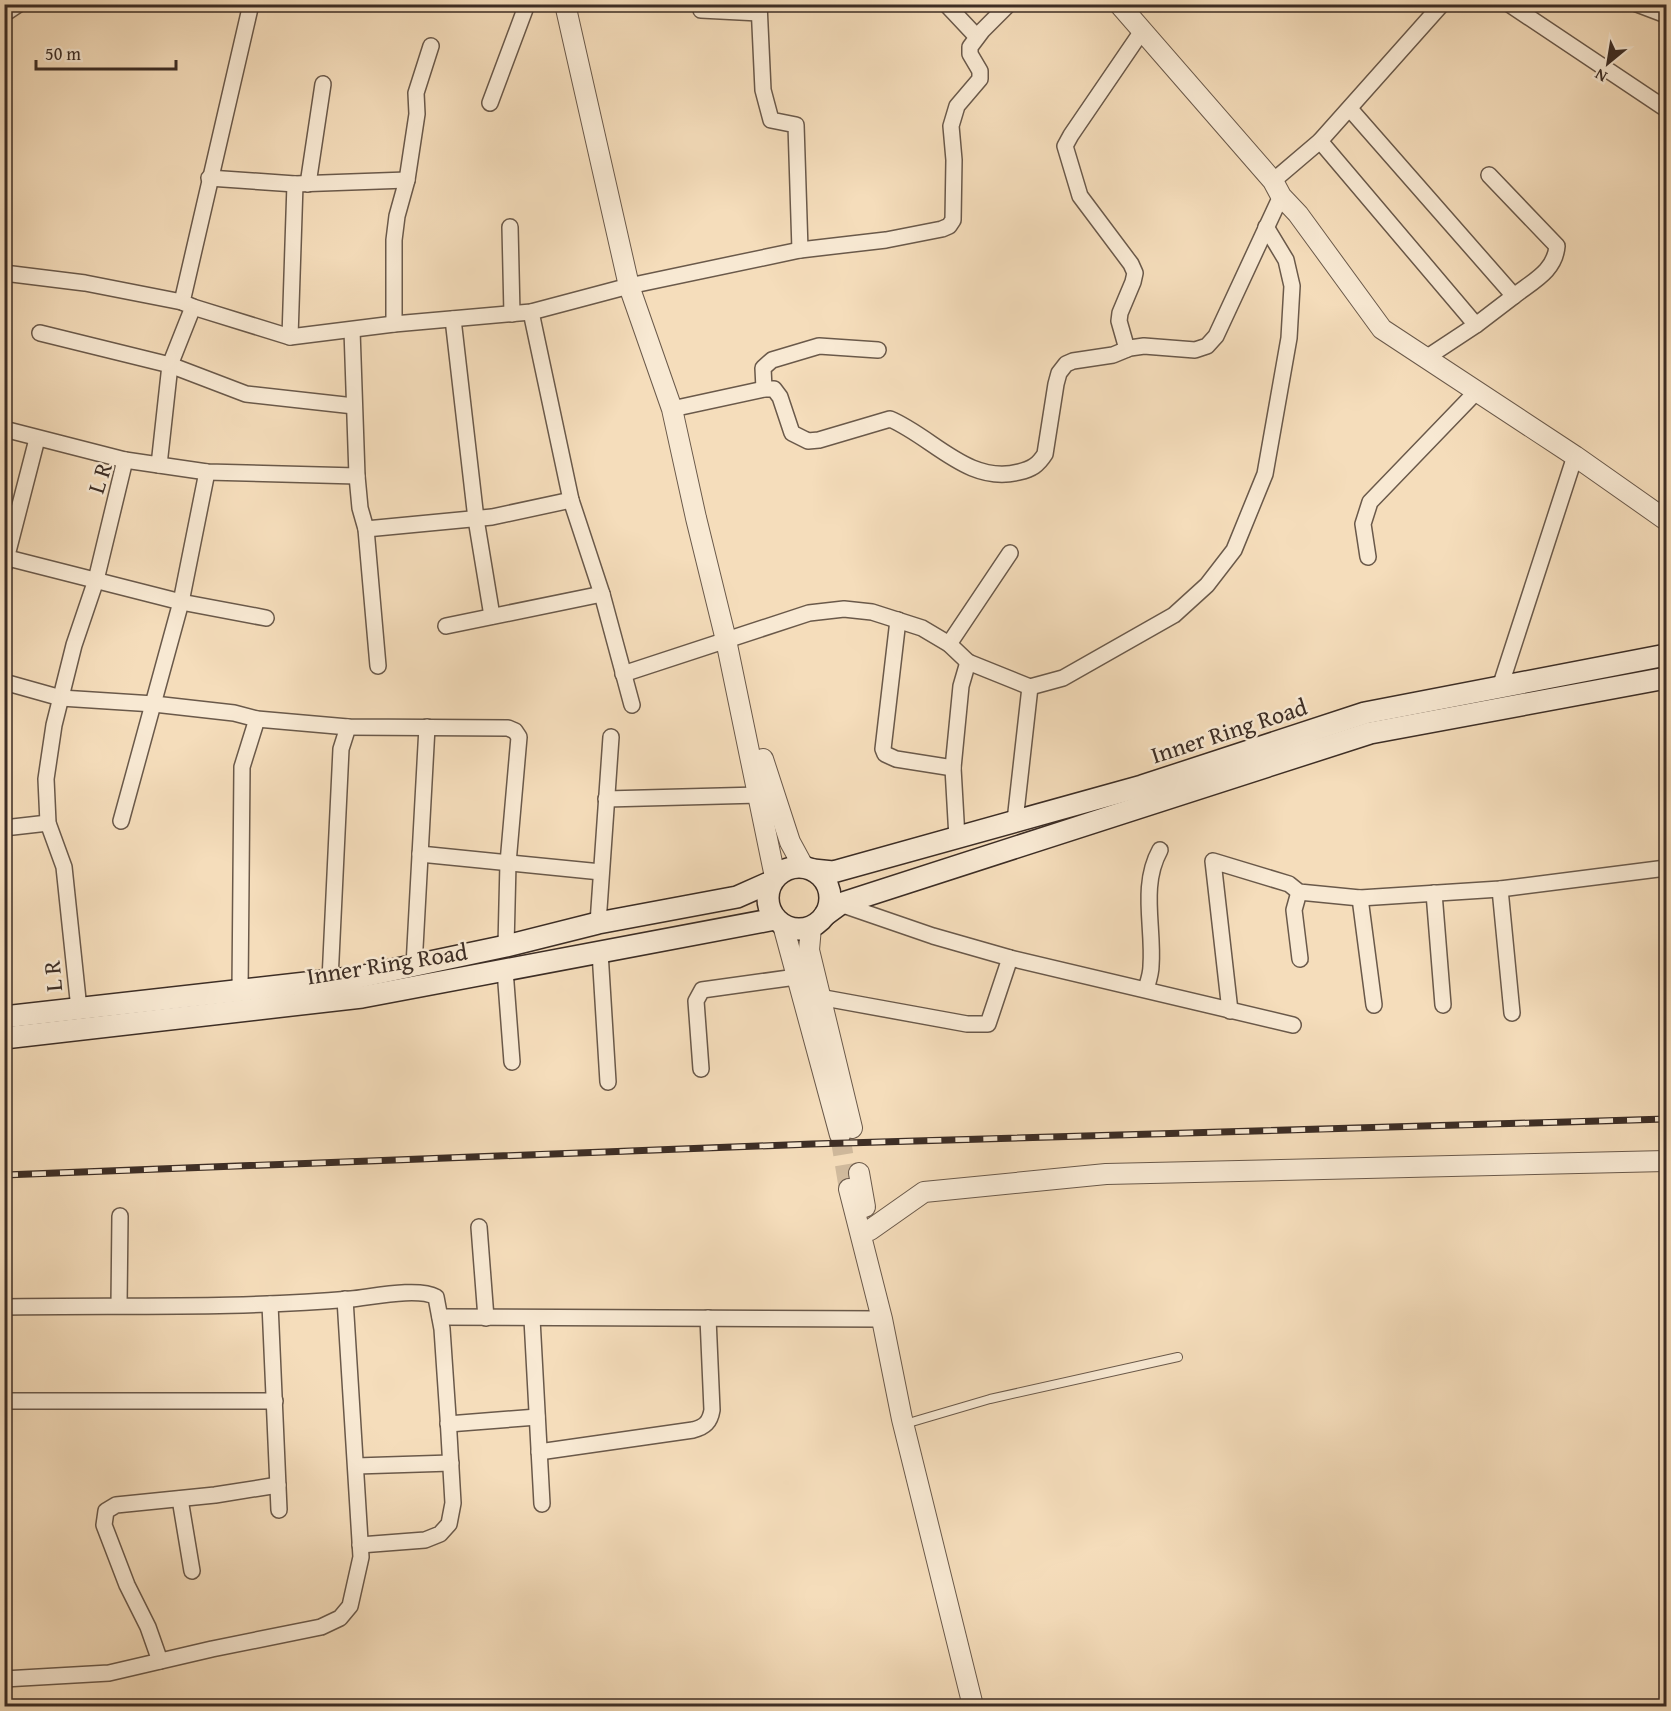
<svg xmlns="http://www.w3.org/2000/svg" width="1671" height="1711" font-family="'Gentium Book Plus',serif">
<rect width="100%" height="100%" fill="#f5ddbb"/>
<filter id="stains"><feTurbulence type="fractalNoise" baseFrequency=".00333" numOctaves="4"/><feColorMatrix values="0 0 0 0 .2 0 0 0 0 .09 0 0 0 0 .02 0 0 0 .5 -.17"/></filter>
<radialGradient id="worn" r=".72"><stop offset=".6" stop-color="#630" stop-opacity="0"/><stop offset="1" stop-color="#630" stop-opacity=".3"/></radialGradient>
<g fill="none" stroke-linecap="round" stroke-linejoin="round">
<path stroke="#d0ba9d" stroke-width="20" stroke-dasharray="20 10" stroke-linecap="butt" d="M840 1135 849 1189"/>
<g stroke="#6a594a" stroke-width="10">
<path id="service" d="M905 1424 990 1399 1178 1357"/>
</g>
<g stroke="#6a594a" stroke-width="18">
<g id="minor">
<path d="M700 4 701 10 759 13"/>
<path d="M759 4 763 90 771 120 796 125 800 250"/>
<path d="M946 4 977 37"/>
<path d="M1509 4 1666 109"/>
<path d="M1637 4 1666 15"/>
<path d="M4 14 19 4"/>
<path d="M490 103 527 4"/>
<path d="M1350 109 1514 296 1476 325 1426 358"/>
<path d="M1320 141 1476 325"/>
<path d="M1489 175 1557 246C1555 271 1533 281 1514 296"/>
<path d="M209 178 295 184 407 180"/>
<path d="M1273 181 1320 141 1442 4"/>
<path d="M308 184 323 84"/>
<path d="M510 227 512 314"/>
<path d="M4 273 85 283 182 302"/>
<path d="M193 307 290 337 394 324 531 312 629 286 800 250 886 240 942 229 949 226 953 220 954 160 951 126 957 106 980 79V71L970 54V47L982 31 1009 4"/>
<path d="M531 312 571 500 602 594 632 705"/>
<path d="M453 319 476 519 492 616"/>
<path d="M394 324V240L397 216 407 180 417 114 416 93 431 46"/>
<path d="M352 330 357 476 360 508 366 529 378 666"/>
<path d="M40 333 170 365 246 394 354 406"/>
<path d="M290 337 295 184"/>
<path d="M1127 349 1119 321 1120 313 1133 282 1135 273 1131 264 1080 196 1065 146 1071 135 1142 31"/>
<path d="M764 389 763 368 772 360 819 346 878 350"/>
<path d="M672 409 764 389H774L780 397 792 433 808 441 819 440 890 419C933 437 968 485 1019 472 1032 469 1038 465 1045 454L1056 384 1059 373 1066 364 1073 361 1113 355 1130 348 1144 346 1195 350 1207 346 1216 336 1281 196"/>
<path d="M4 429 125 460"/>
<path d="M159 465 207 472 357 476"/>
<path d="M366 529 492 517 571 500"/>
<path d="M4 557 181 602 266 618"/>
<path d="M1368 557 1363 524 1370 502 1476 392"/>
<path d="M4 567 37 439"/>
<path d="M898 620 883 749 885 754 896 759 953 768"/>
<path d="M446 626 602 594"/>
<path d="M949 644 1010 553"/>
<path d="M623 674 809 613 844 609 872 612 922 628 949 644 968 662 1030 687 1063 678 1174 615 1207 585 1234 550 1265 474 1289 338 1292 286 1286 260 1266 227"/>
<path d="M4 682 61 698 154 704 234 713 257 719 348 727 508 728 515 731 519 737 508 863 506 946"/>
<path d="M1500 687 1575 456"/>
<path d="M606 799 759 795"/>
<path d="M121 821 181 602 207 472"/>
<path d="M1015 821 1030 687"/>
<path d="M4 828 48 823"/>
<path d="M957 838 953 768 961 686 968 662"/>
<path d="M420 854 601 872"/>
<path d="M1500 889 1512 1013"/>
<path d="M1299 892 1294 910 1300 959"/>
<path d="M1434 893 1443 1005"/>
<path d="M1360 898 1374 1005"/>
<path d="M840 904 933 936 1010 958 1293 1025"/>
<path d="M598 923 611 737"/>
<path d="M600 952 608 1082"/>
<path d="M414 966 427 727"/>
<path d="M505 970 512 1062"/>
<path d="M330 980 341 749 348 727"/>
<path d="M1146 989C1148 982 1151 974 1151 966 1154 927 1140 886 1160 850"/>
<path d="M240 991 242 767 257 719"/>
<path d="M819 997 967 1024H988L1010 958"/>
<path d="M79 1009 64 867 48 823 46 779 54 725 74 645 96 580 125 460 159 465 170 365 193 307 182 302 251 4"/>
<path d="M1230 1011 1213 861 1289 884 1299 892 1360 898 1500 889 1666 868"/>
<path d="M701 1069 696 1001 702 990 796 977"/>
<path d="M479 1227 486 1318"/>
<path d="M270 1304 279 1510"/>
<path d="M119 1305 120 1216"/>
<path d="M4 1307C118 1305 238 1309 351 1299 372 1297 418 1287 436 1297L442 1329 448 1417 453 1503 449 1524 440 1534 425 1540 360 1545"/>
<path d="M440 1317 882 1319"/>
<path d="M532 1319 542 1504"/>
<path d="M4 1401H275"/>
<path d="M448 1424 537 1417"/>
<path d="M539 1452 693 1430C705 1427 710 1422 712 1410L708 1318"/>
<path d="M356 1466 451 1463"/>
<path d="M180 1499 192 1571"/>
<path d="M160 1661 148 1627 127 1585 104 1525 106 1511 116 1505 215 1495 278 1485"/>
<path d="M4 1679 109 1673 212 1649 321 1627 340 1618 350 1606 361 1557 345 1299"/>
</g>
</g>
<g stroke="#6a594a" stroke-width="22">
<g id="tertiary">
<path d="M565 4 629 286 672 409 696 518 726 640 775 877"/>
<path d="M1119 4 1273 181 1281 196 1298 214 1382 329 1575 456 1666 520"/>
<path d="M763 759 790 842 803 866"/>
<path d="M783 925 840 1135"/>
<path d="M811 927 809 950 852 1128"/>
<path d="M859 1173 865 1207"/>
<path d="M849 1189 882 1319 902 1419 973 1706"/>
<path d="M870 1230 924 1192 1106 1174 1666 1161"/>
</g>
</g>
<g stroke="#3c2d25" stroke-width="24">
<g id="secondary">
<circle cx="799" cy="898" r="31"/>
<path d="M813 870 833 872 1142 786 1365 713 1666 655"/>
<path d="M825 915 840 904 1370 733 1666 678"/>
<path d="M4 1017 359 977 506 946 598 923 737 897 771 882"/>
<path d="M4 1038 362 997 775 919"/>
</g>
</g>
<use href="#service" stroke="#f8e9d3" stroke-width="8"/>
<use href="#minor" stroke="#f8e9d3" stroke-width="15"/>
<use href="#tertiary" stroke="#f8e9d3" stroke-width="20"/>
<use href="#secondary" stroke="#f8e9d3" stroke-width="21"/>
<g stroke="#3c2d25" stroke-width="7">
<path id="rail" d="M4 1175 812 1144 1666 1119"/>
</g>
<use href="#rail" stroke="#f8e9d3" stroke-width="4.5" stroke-dasharray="14" stroke-linecap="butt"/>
</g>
<g text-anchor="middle" stroke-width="5" stroke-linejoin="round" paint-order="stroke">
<g font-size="24" fill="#3c2d25" stroke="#f8e9d3">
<text transform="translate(100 478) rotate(-72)" y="8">L R</text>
<text transform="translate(1229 731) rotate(-18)" y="8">Inner Ring Road</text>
<text transform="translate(387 964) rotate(-9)" y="8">Inner Ring Road</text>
<text transform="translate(53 976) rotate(-95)" y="8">L R</text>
</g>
</g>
<rect width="1671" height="1711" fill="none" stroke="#f5ddbb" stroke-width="24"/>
<rect x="6" y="6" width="1659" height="1699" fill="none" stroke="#3c2d25" stroke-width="3"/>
<rect x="12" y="12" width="1647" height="1687" fill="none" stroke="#3c2d25" stroke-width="1.5"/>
<g transform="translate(1608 63) rotate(210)" stroke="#f8e9d3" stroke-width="4.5" paint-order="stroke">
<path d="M0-4.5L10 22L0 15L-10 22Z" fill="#3c2d25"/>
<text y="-9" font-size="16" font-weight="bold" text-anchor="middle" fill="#3c2d25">N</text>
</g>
<path d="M36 60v9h140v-9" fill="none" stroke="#3c2d25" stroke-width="3"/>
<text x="45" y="60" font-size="18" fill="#3c2d25" stroke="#f8e9d3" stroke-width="4.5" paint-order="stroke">50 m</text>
<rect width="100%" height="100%" filter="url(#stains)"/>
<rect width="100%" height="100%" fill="url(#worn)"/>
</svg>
